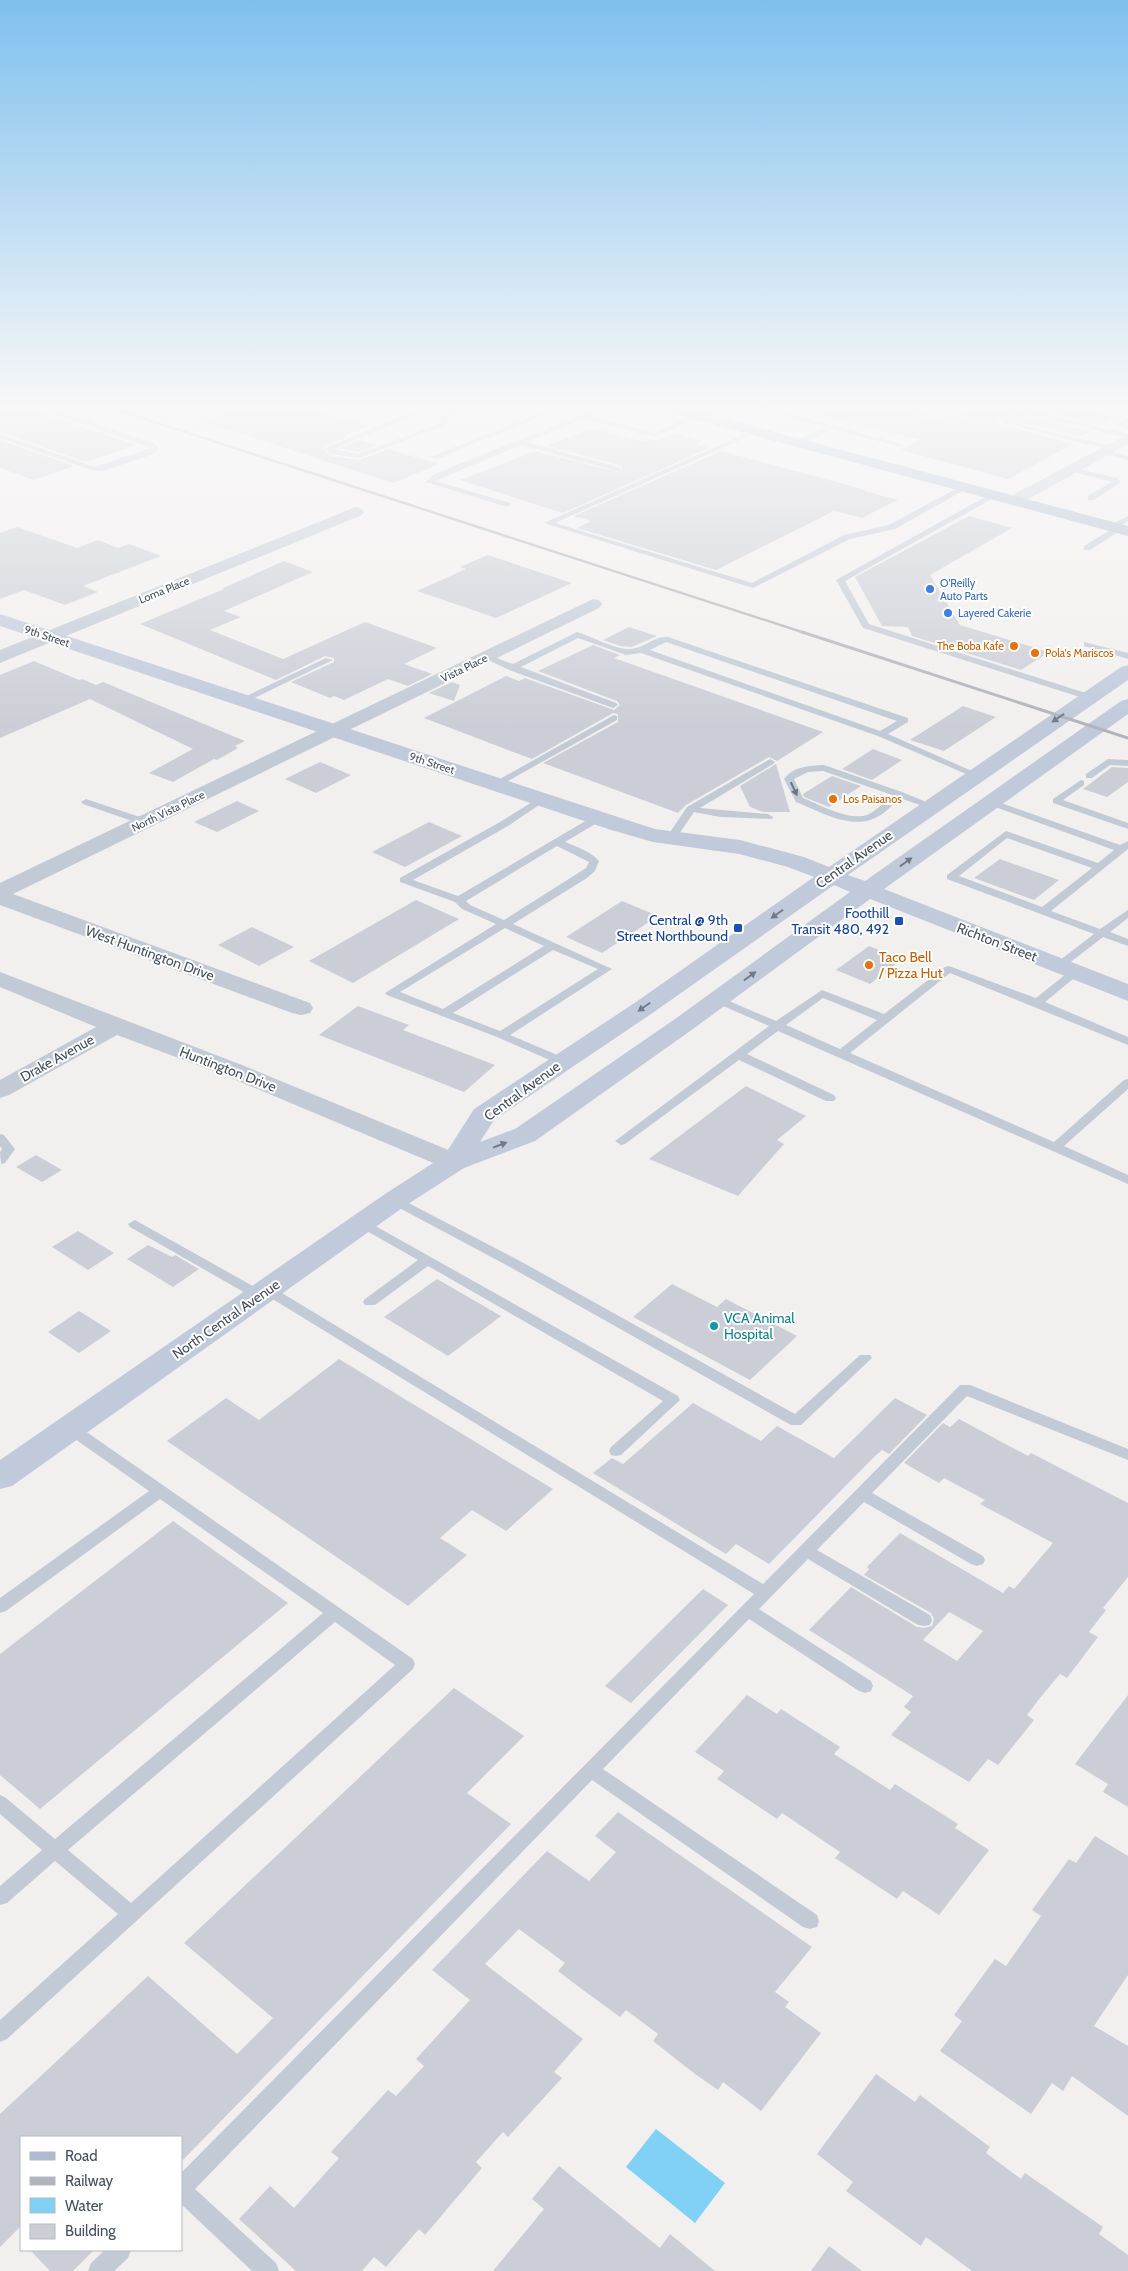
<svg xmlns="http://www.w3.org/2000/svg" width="1128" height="2271" font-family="Cabin,sans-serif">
<rect width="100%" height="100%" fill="#f2f0ef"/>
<path fill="#81d1f6" d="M656 2129 725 2183 695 2223 626 2167Z"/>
<g fill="#cbced6" fill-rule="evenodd">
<path d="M0 409H31L137 445 86 462 0 432Z"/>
<path d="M238 409H310L370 426 344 436 347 437 324 446V449L330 456 359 460 388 449 439 464 393 483 202 421Z"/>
<path d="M826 409H899L951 424 981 409H1025L998 420 997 423 1073 444 1008 479 901 450 921 440 825 416Z"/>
<path d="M915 409H969L949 415Z"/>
<path d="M1031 409H1080L1116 417 1100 425Z"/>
<path d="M1028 416 1090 431 1081 437 1015 421Z"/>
<path d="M587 430H599L641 441 656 440 674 433 703 441 696 444 709 448 563 513 460 480 535 451 622 473V466L547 446Z"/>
<path d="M0 440 74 466 34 480 0 468Z"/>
<path d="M359 440 376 445 358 452 340 448Z"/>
<path d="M721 451 866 490 864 491 898 500 862 518 834 511 716 570 577 528 591 521 574 516Z"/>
<path d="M969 516 1012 528 930 575 960 625 1049 652 1021 670 912 636 908 627 882 626 855 577Z"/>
<path d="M17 527 77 548 98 540 118 548 129 544 161 556 83 586 98 592 65 605 24 590 0 599V533Z"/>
<path d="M488 555 572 583 496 618 417 591 466 569 460 567Z"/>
<path d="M284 561 313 572 224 611 241 617 210 630 283 659 365 622 437 648 404 664 432 674 408 686 388 679 344 700 334 696 330 698 291 682 334 662V658L325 656 276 680 140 624 224 589 223 588Z"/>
<path d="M629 627 657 636 632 647 620 646 603 640Z"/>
<path d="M593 645 620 655 614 658 823 732 777 761 769 757 686 805 678 813 543 763 618 722V714L613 713 532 759 424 718 506 676 519 681 525 678 614 710 620 705 617 701 538 671Z"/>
<path d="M34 661 79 680 82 679 96 685 103 682 245 741 235 746 238 748 217 760 214 759 173 782 149 773 193 749 90 699 0 738V675Z"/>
<path d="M452 682 460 685 454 701 429 693Z"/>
<path d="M963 706 996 717 944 751 910 740Z"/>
<path d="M873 749 902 760 872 780 842 769Z"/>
<path d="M320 762 351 775 316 793 285 779Z"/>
<path d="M776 764 790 812H763L750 807 740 786Z"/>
<path d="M1112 767 1128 768V782L1107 797 1083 789Z"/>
<path d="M832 776 861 786 829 807 804 797 803 794Z"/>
<path d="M237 801 259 811 217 832 194 822Z"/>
<path d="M429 822 462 836 405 867 372 852Z"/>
<path d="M1000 859 1059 880 1034 900 974 878Z"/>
<path d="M416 900 459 919 353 983 309 961Z"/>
<path d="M622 901 658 916 602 953 566 937Z"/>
<path d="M252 927 294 947 259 966 218 945Z"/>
<path d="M869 946 902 959 870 984 836 970Z"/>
<path d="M358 1006 409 1025 403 1030 495 1065 464 1092 319 1035Z"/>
<path d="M746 1086 806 1116 777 1140 784 1144 738 1196 649 1159Z"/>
<path d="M36 1155 62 1170 42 1182 16 1167Z"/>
<path d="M78 1231 114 1253 88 1270 52 1247Z"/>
<path d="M148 1245 172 1257 175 1255 199 1269 173 1287 127 1259Z"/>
<path d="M437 1279 501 1316 448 1356 384 1317Z"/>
<path d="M672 1284 717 1307 726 1299 797 1336 750 1380 633 1317Z"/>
<path d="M79 1311 111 1331 79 1353 48 1332Z"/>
<path d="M339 1359 553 1489 506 1531 472 1510 440 1538 467 1555 408 1606 167 1441 226 1398 259 1420Z"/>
<path d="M895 1398 927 1415 889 1454 882 1450 872 1459 769 1564 736 1544 726 1554 593 1473 612 1458 623 1464 693 1403 761 1441 777 1426 834 1458Z"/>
<path d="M959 1419 1028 1456 1031 1453 1128 1503V1577L1103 1608 1106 1610 1089 1632 1098 1637 1067 1678 1060 1674 1040 1698 1027 1715 1034 1720 998 1765 988 1759 969 1782 891 1735 911 1712 904 1707 913 1696 809 1630 851 1587 917 1627 924 1628 932 1626 934 1619 931 1613 864 1575 869 1569 867 1567 900 1533 1003 1593 1009 1586 1014 1589 1053 1543 980 1504 985 1500 944 1478 939 1483 904 1463 943 1423 950 1427ZM949 1612 983 1631 957 1661 923 1640Z"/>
<path d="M173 1521 288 1603 40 1809 0 1775V1654Z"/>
<path d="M703 1589 728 1605 631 1703 605 1686Z"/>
<path d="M454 1688 524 1736 467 1793 511 1824 181 2162V2137H21V2226L0 2247V2114L148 1976 237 2054 273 2018 184 1943Z"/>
<path d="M747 1695 777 1714 781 1709 840 1747 834 1754 890 1790 895 1784 958 1824 955 1828 989 1850 939 1915 903 1891 897 1899 835 1858 840 1852 782 1813 777 1819 717 1779 724 1771 695 1752Z"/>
<path d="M1128 1695V1807L1103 1792 1108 1784 1075 1764Z"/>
<path d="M618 1812 812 1947 775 1992 789 2002 785 2007 821 2033 761 2111 723 2082 718 2090 695 2074 653 2041 658 2034 626 2010 620 2017 579 1987 558 1971 565 1963 519 1929 485 1964 583 2039 554 2072 562 2078 508 2137 503 2132 476 2162 482 2168 425 2235 419 2229 386 2267 374 2257 362 2271H296L239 2219 270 2186 294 2208 339 2158 331 2152 388 2090 396 2096 424 2066 416 2059 470 2000 432 1970 547 1851 589 1881 616 1852 595 1836Z"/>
<path d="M1095 1836 1128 1856V1975L1094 2026 1128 2046V2116L1072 2076 1063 2091 1052 2083 1031 2114 940 2051 962 2021 954 2015 995 1959 1006 1966 1041 1916 1032 1910 1069 1859 1076 1863Z"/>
<path d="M876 2074 915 2102 920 2095 990 2147 986 2153 1021 2179 1025 2173 1103 2227 1099 2234 1128 2255V2271H972L926 2237 921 2246 846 2191 853 2182 817 2154Z"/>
<path d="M559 2166 660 2248 670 2234 715 2271H493L544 2209 532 2199Z"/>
<path d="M829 2246 862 2271H811Z"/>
<path d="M30 2250H94L73 2271H50Z"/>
</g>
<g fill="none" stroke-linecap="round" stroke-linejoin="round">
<g fill="#c2cad6" fill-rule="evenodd">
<path d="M40 409H49L154 443 159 448 154 454 106 470 94 471 0 438V434L95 467 151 448Z"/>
<path d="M420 409H428L334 449 358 454 441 423 440 416 457 409H466L446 418 448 421 446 425 359 458 330 454 325 448Z"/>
<path d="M550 409H559L437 459 430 457Z"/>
<path d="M597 409H605L591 416 654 433 695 414 700 415 683 425 655 437 585 418 527 442 621 468V472L521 445 435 481 510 503 511 505 507 507 426 482 432 475Z"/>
<path d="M771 409H779L781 412 905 445 901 447 833 429 802 444H796V440L826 427 777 414 772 411Z"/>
<path d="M901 409C917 409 933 417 949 417 959 418 968 408 979 409L951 422Z"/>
<path d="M1106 409 1128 411V415L1107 410Z"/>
<path d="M1028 410 1128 434V438L1028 414 1009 422 1113 446V450H1110L999 422 1019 412Z"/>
<path d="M1128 417V422L1125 424 1128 425V429L1118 425V423Z"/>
<path d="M756 429 759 431 758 432 555 523 752 583 844 535 889 525 963 485 970 487 895 529 850 539 753 588 544 523Z"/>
<path d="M1101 449 1128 456V460L1101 453Z"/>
<path d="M1069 467 1117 478 1121 482 1094 500H1088V496L1112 482 1069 471Z"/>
<path d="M992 493 999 495 845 581 869 624 1092 695V699H1086L863 628 836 580Z"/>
<path d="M1128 516V521L1120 526 1121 530 1090 550H1084V546L1112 529 1111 525Z"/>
<path d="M577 632C593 637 610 647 626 649 642 651 654 635 668 637L908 718V722L888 734 981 775 976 778 973 777 878 736 641 653 626 655 578 638 521 667 616 703 618 705 613 708 509 670 482 657 486 654 513 664ZM666 642 897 721 880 731 650 650Z"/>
<path d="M1084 642 1128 653V659L1084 646Z"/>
<path d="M326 658 333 660 246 702 238 700Z"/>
<path d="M614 715 617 716V720L499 786H493L491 784Z"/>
<path d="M770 759 775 762 773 764 700 808 768 814 773 817 772 819 720 817 694 812 675 840H667L666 838 687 807Z"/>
<path d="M1108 759 1128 760V766L1110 765 1092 778H1086V774Z"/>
<path d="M824 765 902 792 936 806 931 809 900 798C892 805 885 814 875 818 850 830 819 811 796 802L784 779C794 766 809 766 824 765ZM823 771 892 795C884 802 876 811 867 815 848 821 821 805 803 798L794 779 808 772Z"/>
<path d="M1081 780 1084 781V785L1063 800 1128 823V829L1053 803V799Z"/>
<path d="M542 796 547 799 545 801 508 826 413 880 458 896 594 816H602V820L565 842C577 847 590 851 599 861L595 871 587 878 513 924 612 969 510 1035 567 1059 569 1062 567 1065 563 1066 497 1037 387 995 385 993 496 924 462 909 455 902 400 882V878L500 822ZM557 846 589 862 586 868 504 920 470 905 466 901ZM505 928 544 946 443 1009 400 992ZM553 950 598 969 500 1031 453 1013Z"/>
<path d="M86 799 149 820 150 822 145 825 141 824 83 804 81 802Z"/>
<path d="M990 799 1120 845 1128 841V849L1051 911 1100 929 1128 910V918L1110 932 1128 939V946L1103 937 1063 968H1055L1053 966 1055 964 1094 934 947 879V875L1006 831 1098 863 1114 850 987 804V800ZM1007 838 1092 868 1042 907 959 876Z"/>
<path d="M949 966 1036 998 1071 970H1079L1081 972 1079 974 1045 1002 1128 1037V1045L950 973 850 1053 1054 1142 1124 1080 1128 1079V1089L1064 1146 1128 1175V1184L778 1031 747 1054 834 1095 836 1098 834 1101H826L739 1060 625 1144 621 1145 615 1141 769 1026 714 1002 712 1000 714 998H722L776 1021 822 990 884 1014 945 967ZM823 998 877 1020 840 1049 786 1025Z"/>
<path d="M0 1134 4 1135 15 1149 5 1163 1 1164 0 1152 2 1149 0 1146Z"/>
<path d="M395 1196 520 1261 795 1414 860 1355H870L872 1358 801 1425H791L510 1267 390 1203 388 1200 390 1197Z"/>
<path d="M363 1219 678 1396 680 1400 621 1455 616 1456 611 1455 609 1451 611 1447 663 1401 428 1266 375 1305H365L363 1302 365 1299 418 1260 358 1226 356 1223 358 1220Z"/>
<path d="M135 1220 260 1290 267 1285 272 1287 763 1584 960 1385H970L1128 1449V1460L967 1396 872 1493 983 1556 985 1560 983 1564 977 1566 971 1564 864 1502 817 1550 930 1615 932 1620 930 1625 924 1626 918 1625 808 1559 759 1609 871 1681 873 1686 871 1691 865 1693 859 1691 749 1619 603 1769 817 1915 819 1921 817 1927 810 1929 803 1927 592 1780 195 2189 276 2263 279 2271H252L181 2204V2173L754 1594 266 1295 259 1300 254 1298 130 1227 128 1224Z"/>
<path d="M70 1423 75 1424 413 1659 415 1664 413 1669 7 2039 0 2042V2020L118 1914 55 1861 7 1903 0 1905V1886L42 1850 0 1814V1795L6 1798 55 1839 323 1613 160 1499 6 1611 0 1613V1598L149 1491 65 1432 63 1428 65 1424ZM335 1622 395 1665 131 1903 68 1850Z"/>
<path d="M105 2250H131L128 2258 114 2271H88L91 2263Z"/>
</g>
<g fill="#c2cad6" fill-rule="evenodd">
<path d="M700 409H719C714 416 700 420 692 418L690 415Z"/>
<path d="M1128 434V444L1021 503H1009L1007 500 1009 497Z"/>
<path d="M356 507 362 509 364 512 362 515 0 663V650Z"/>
<path d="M593 599 599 600 602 604 599 608 13 894 310 1003 313 1008 310 1013 301 1015 292 1013 0 905V883Z"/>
<path d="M0 972 242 1065 463 1156 467 1162 463 1168 454 1170 445 1168 224 1075 117 1035 9 1095 0 1098V1080L96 1027 0 987Z"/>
</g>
<path fill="#c0cadb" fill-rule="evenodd" d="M0 614 624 819 655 829 740 840 804 857 829 867 1121 667 1128 665V680L848 875 865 881 1121 701 1128 699V714L884 889 1128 984V1001L870 899 693 1029 535 1141 464 1168 405 1206 12 1486 0 1489V1460L385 1194 444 1156 474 1109 636 1002 814 877 788 867 739 854 653 842 608 829 0 626ZM834 885 850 892 675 1019 515 1129 480 1142 494 1120 654 1012Z"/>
<path fill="#acbbd2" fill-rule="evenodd" d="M664 409H688L1128 526V536L667 412Z"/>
<path stroke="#b1b4bb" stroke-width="2.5" d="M114 409 805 633"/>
<path stroke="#b1b4bb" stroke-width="3" d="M802 632 1128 738"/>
</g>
<defs><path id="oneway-solid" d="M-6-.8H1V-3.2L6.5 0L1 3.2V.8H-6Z" transform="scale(1.25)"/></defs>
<g fill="#707b8a">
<use href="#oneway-solid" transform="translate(1058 718) rotate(146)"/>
<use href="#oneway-solid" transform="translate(906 862) rotate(-36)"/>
<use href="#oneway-solid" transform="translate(777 914) rotate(145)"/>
<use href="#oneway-solid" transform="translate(750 976) rotate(-36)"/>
<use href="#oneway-solid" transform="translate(644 1007) rotate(145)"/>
<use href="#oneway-solid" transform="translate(500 1145) rotate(-21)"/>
</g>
<use fill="#6a7583" href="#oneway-solid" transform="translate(794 789) rotate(65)"/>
<linearGradient id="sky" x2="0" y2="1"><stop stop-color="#7fc0ee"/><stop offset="0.56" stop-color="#f9f8f8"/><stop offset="1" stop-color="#f9f8f8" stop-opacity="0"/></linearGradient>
<rect width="1128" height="727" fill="url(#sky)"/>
<g fill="#3f7fe0" stroke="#fff" stroke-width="2">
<circle cx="930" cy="589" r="5"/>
<circle cx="948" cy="613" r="5"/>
</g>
<g fill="#e8710a" stroke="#fff" stroke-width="2">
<circle cx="1014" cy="646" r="5"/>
<circle cx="1035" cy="653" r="5"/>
<circle cx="833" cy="799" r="5"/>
<circle cx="869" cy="965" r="5"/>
</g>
<g fill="#1a4fb4" stroke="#fff" stroke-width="2">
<rect x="894" y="916" width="10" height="10" rx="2.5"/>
<rect x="733" y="923" width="10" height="10" rx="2.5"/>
</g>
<circle fill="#0f9aa8" stroke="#fff" stroke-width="2" cx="714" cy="1326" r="5"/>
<g text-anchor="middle" stroke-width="4" stroke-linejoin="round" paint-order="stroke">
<g font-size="11" fill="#366cbe" stroke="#fff" text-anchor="start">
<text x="940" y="587">O'Reilly<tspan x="940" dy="13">Auto Parts</tspan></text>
<text x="958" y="617">Layered Cakerie</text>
</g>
<g font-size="11" fill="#45505f" stroke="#fff">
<text transform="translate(164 590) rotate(-22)" y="4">Loma Place</text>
<text transform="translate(47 636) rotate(18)" y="4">9th Street</text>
<text transform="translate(464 668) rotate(-26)" y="4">Vista Place</text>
<text transform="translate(432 763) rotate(18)" y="4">9th Street</text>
<text transform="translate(168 811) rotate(-26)" y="4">North Vista Place</text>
</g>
<g font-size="11" fill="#c56008" stroke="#fff" text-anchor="start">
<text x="1004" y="650" text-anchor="end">The Boba Kafe</text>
<text x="1045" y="657">Pola's Mariscos</text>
<text x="843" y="803">Los Paisanos</text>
</g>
<g font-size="14" fill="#45505f" stroke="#fff">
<text transform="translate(854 859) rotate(-35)" y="5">Central Avenue</text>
<text transform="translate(997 942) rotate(21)" y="5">Richton Street</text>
<text transform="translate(150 953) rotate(20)" y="5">West Huntington Drive</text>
<text transform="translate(57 1058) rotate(-29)" y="5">Drake Avenue</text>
<text transform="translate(228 1069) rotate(21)" y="5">Huntington Drive</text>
<text transform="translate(522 1091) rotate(-36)" y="5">Central Avenue</text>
<text transform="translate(226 1319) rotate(-35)" y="5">North Central Avenue</text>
</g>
<g font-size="14" fill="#164399" stroke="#fff" text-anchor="end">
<text x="889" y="918">Foothill<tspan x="889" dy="16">Transit 480, 492</tspan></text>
<text x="728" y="925">Central @ 9th<tspan x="728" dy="16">Street Northbound</tspan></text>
</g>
<g font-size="14" fill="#c56008" stroke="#fff" text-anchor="start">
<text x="879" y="962">Taco Bell<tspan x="879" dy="16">/ Pizza Hut</tspan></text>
</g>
<g font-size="14" fill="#0d838f" stroke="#fff" text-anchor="start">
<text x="724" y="1323">VCA Animal<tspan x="724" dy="16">Hospital</tspan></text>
</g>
</g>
<rect x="20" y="2136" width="162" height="115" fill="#ffffff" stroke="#b5b9bf"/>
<rect x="30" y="2152" width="25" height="8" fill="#acbbd2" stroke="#b5b9bf"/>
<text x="65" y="2161" font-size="15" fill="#45505f">Road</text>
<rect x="30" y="2177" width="25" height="8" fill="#b1b4bb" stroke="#b5b9bf"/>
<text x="65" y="2186" font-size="15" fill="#45505f">Railway</text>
<rect x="30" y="2198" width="25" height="15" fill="#81d1f6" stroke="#b5b9bf"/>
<text x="65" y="2211" font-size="15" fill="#45505f">Water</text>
<rect x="30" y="2224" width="25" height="15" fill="#cbced6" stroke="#b5b9bf"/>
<text x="65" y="2236" font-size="15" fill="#45505f">Building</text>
</svg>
